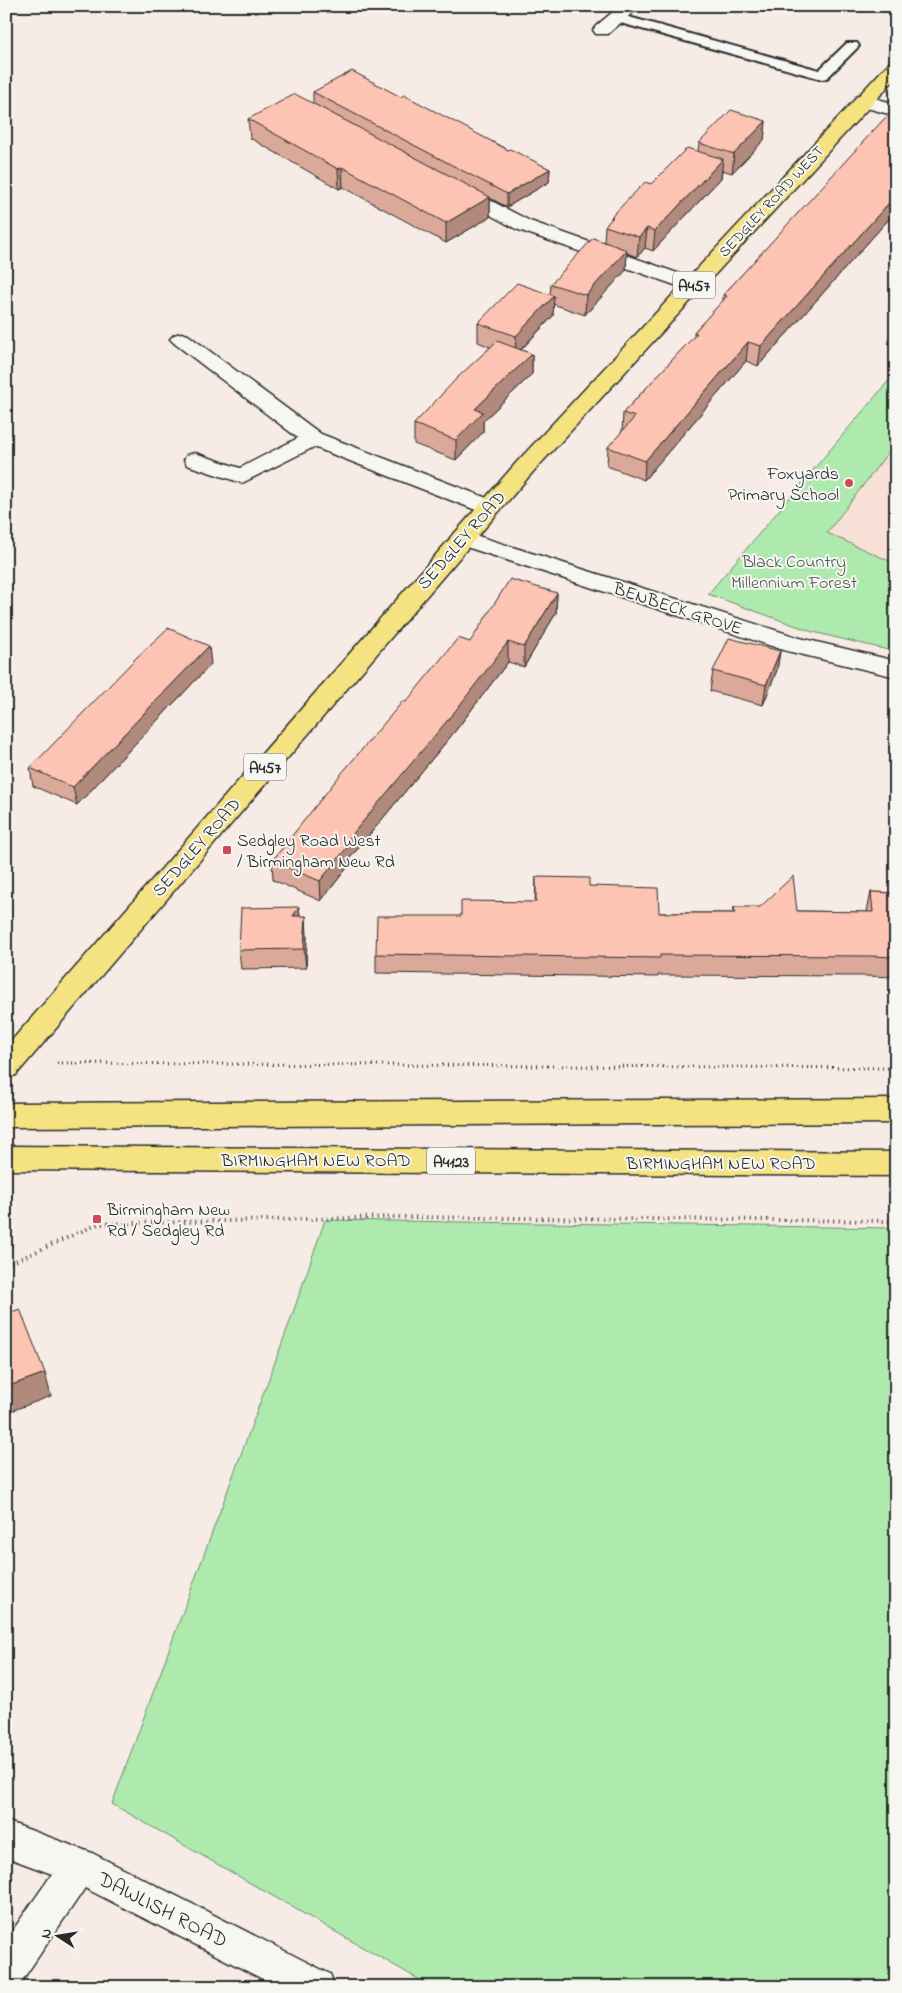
<svg xmlns="http://www.w3.org/2000/svg" width="902" height="1993" font-family="'Indie Flower',sans-serif">
<rect width="100%" height="100%" fill="#f7ece5"/>
<filter id="ink" filterUnits="userSpaceOnUse"><feTurbulence type="fractalNoise" baseFrequency=".02" numOctaves="2"/><feDisplacementMap in="SourceGraphic" scale="10" xChannelSelector="R" yChannelSelector="G"/><feConvolveMatrix kernelMatrix="1 2 1 2 8 2 1 2 1" color-interpolation-filters="sRGB"/></filter>
<g filter="url(#ink)">
<path fill="#f9e0d6" d="M896 372V652L813 632 708 594Z"/>
<g fill="#aee9ae" stroke="#6c8a6c">
<path d="M896 372V442L827 533 896 564V652L813 632 708 594Z"/>
<path d="M325 1220 896 1228V1987H432L112 1804 289 1324Z"/>
</g>
<g fill="none" stroke-linecap="round" stroke-linejoin="round">
<g stroke="#2b2b2b" stroke-width="4">
<path id="service" d="M618 14 819 70 847 43H857L859 46 827 78 822 79 613 21 611 18Z"/>
</g>
<g stroke="#2b2b2b" stroke-width="3">
<g id="minor">
<path d="M620 6H640L608 34H596L593 30 596 26Z"/>
<path d="M863 95 896 104V116L856 105 854 101 856 97Z"/>
<path d="M457 183 530 221 700 281 703 285 700 289 693 291 686 289 516 229 450 193 447 189 450 185Z"/>
<path d="M181 333 188 335 321 434 497 502 500 507 497 512 489 514 481 512 314 447 242 483 187 465 184 460 187 455 195 453 240 468 298 438 174 343 170 339 174 335Z"/>
<path d="M462 531 800 638 896 661V677L787 651 454 543 450 538 454 533Z"/>
<path d="M6 1821 92 1853 330 1974 335 1987H278L85 1888 19 1985 6 1987V1940L52 1874 6 1857Z"/>
</g>
</g>
<g stroke="#2b2b2b" stroke-width="3">
<path id="primary" d="M896 62V78L532 473 16 1075 6 1078V1047L516 463 889 63Z"/>
</g>
<g stroke="#2b2b2b" stroke-width="3">
<g id="trunk">
<path d="M896 1099V1123L6 1127V1103Z"/>
<path d="M6 1146 896 1152V1176L6 1170Z"/>
</g>
</g>
<path stroke="#2b2b2b" stroke-width="3" stroke-dasharray="1 4" stroke-linecap="butt" d="M57 1063 896 1068"/>
<path stroke="#2b2b2b" stroke-width="4" stroke-dasharray="1 4.5" stroke-linecap="butt" d="M6 1265 98 1224 394 1217 896 1221"/>
<use href="#service" fill="#f6f6f2" fill-rule="evenodd"/>
<use href="#minor" fill="#f6f6f2" fill-rule="evenodd"/>
<use href="#primary" fill="#f5e382" fill-rule="evenodd"/>
<use href="#trunk" fill="#f5e382" fill-rule="evenodd"/>
</g>
<g fill="#daa99a" stroke="#2b2b2b">
<path d="M313 92 401 97 508 150 550 169 549 182 507 207 490 198V217L446 243 343 187 339 189 250 138 248 119 313 104Z"/>
<path d="M896 109V211L758 366 746 361 644 480 607 466 608 447 622 432 623 413 694 337V332L723 301V295Z"/>
<path d="M766 121 764 140 732 173 722 170 721 178 653 251 645 248 637 257 627 253 626 270 585 315 553 304V316L521 350 532 354V374L483 421V432L456 460 414 444V424L490 347 478 342V323L550 295 551 284 604 242 605 226 611 220V217L651 184 698 151 699 143Z"/>
<path d="M557 593 556 613 524 667 508 662 456 730 350 858V864L321 901 273 880 272 861 406 702 470 642Z"/>
<path d="M780 651 777 670 763 705 710 691 713 671Z"/>
<path d="M211 664 77 805 33 786 30 768Z"/>
<path d="M536 877 589 886 659 913H733L734 907 797 911 867 912 871 892 896 893V977L865 976 658 975V977L376 973V954L461 916 535 902Z"/>
<path d="M299 907 300 916 307 935 306 968 241 969 239 950Z"/>
</g>
<g fill="#b1897d" stroke="#2b2b2b">
<path d="M766 121 764 140 732 173 734 154Z"/>
<path d="M723 159 721 178 653 251 655 231Z"/>
<path d="M342 167 343 187 339 189 338 169Z"/>
<path d="M550 169 549 182 507 207V194Z"/>
<path d="M896 195V211L758 366 761 346Z"/>
<path d="M490 197V217L446 243V223Z"/>
<path d="M647 228 645 248 637 257 639 237Z"/>
<path d="M627 250 626 270 585 315 586 295Z"/>
<path d="M554 296 553 316 515 355 516 336Z"/>
<path d="M748 342 746 361 644 480 645 461Z"/>
<path d="M532 354V374L483 421V432L456 460V440L475 409Z"/>
<path d="M557 593 556 613 524 667V647Z"/>
<path d="M508 642V662L456 730 350 858V864L321 901 320 881 345 843Z"/>
<path d="M209 646 211 664 77 805 73 787Z"/>
<path d="M780 651 777 670 763 705 766 685Z"/>
<path d="M299 907 301 926 293 916Z"/>
<path d="M306 916 307 935 306 968 304 949Z"/>
<path d="M45 1373 51 1396 6 1413V1387Z"/>
</g>
<g fill="#fdc4b3" stroke="#2b2b2b">
<path d="M352 71 401 97 404 95 508 150 510 149 550 169 507 194 313 92Z"/>
<path d="M295 94 490 197 446 223 342 167 338 169 248 119Z"/>
<path d="M896 109V195L761 346 748 342 645 461 608 447 635 417 623 413 697 333 694 332 727 296 723 295 883 120Z"/>
<path d="M731 110 766 121 734 154 699 143Z"/>
<path d="M687 148 723 159 655 231 647 228 639 237 605 226 613 217H611L645 182 651 184Z"/>
<path d="M593 238 627 250 586 295 551 284Z"/>
<path d="M517 283 554 296 516 336 478 323Z"/>
<path d="M497 341 532 354 475 409 483 412 456 440 414 424 457 378Z"/>
<path d="M510 579 557 593 524 647 508 642 456 710 345 843 349 845 320 881 272 861 341 774 403 701 406 702 458 638 470 642Z"/>
<path d="M168 628 209 646 73 787 30 768 136 658Z"/>
<path d="M729 638 780 651 766 685 713 671Z"/>
<path d="M793 876 797 911 873 912 871 892 896 893V957L869 956 660 955V958L376 954 377 916H461V901L536 902V877L589 878V886L658 888 659 913H735L734 907H760Z"/>
<path d="M299 907 293 916H306L304 949 239 950 241 908Z"/>
<path d="M20 1309 45 1373 6 1387V1314Z"/>
</g>
</g>
<g fill="#d1495b" stroke="#f6f6f2" stroke-width="2">
<circle cx="849" cy="483" r="5"/>
<rect x="222" y="845" width="10" height="10" rx="2.5"/>
<rect x="92" y="1214" width="10" height="10" rx="2.5"/>
</g>
<g text-anchor="middle" stroke-width="4" stroke-linejoin="round" paint-order="stroke">
<g font-size="15" fill="#2b2b2b" stroke="#f6f6f2">
<text transform="translate(771 201) rotate(-47)" y="5">SEDGLEY ROAD WEST</text>
</g>
<g fill="#f6f6f2" stroke="#686867" stroke-width="1">
<rect x="673" y="271.5" width="42" height="27" rx="4"/>
<rect x="244" y="753.5" width="42" height="27" rx="4"/>
<rect x="427" y="1147.5" width="48" height="27" rx="4"/>
</g>
<g font-size="16" font-weight="bold" fill="#2b2b2b">
<text x="694" y="291">A457</text>
<text x="265" y="773">A457</text>
<text x="451" y="1167">A4123</text>
</g>
<g font-size="18" fill="#2b2b2b" stroke="#f6f6f2" text-anchor="start">
<text x="839" y="479" text-anchor="end">Foxyards<tspan x="839" dy="21">Primary School</tspan></text>
<text x="237" y="846">Sedgley Road West<tspan x="237" dy="21">/ Birmingham New Rd</tspan></text>
<text x="107" y="1215">Birmingham New<tspan x="107" dy="21">Rd / Sedgley Rd</tspan></text>
</g>
<g font-size="18" fill="#2b2b2b" stroke="#f6f6f2">
<text transform="translate(461 540) rotate(-49)" y="6">SEDGLEY ROAD</text>
<text transform="translate(678 608) rotate(18)" y="6">BENBECK GROVE</text>
<text transform="translate(196 847) rotate(-49)" y="6">SEDGLEY ROAD</text>
<text x="316" y="1166">BIRMINGHAM NEW ROAD</text>
<text x="721" y="1169">BIRMINGHAM NEW ROAD</text>
</g>
<g font-size="18" fill="#4c5a4c" stroke="#f6f6f2">
<text x="794" y="567">Black Country<tspan x="794" dy="21">Millennium Forest</tspan></text>
</g>
<g font-size="21" fill="#2b2b2b" stroke="#f6f6f2">
<text transform="translate(163 1909) rotate(27)" y="7">DAWLISH ROAD</text>
</g>
</g>
<rect width="902" height="1993" fill="none" stroke="#f6f6f2" stroke-width="25"/>
<rect x="12" y="12" width="877" height="1968" fill="none" stroke="#2b2b2b" stroke-width="2" filter="url(#ink)"/>
<g transform="translate(58 1936) rotate(282)" stroke="#f6f6f2" stroke-width="4" paint-order="stroke">
<path d="M0-4L9 19L0 12L-9 19Z" fill="#2b2b2b"/>
<text y="-8" font-size="14" font-weight="bold" text-anchor="middle" fill="#2b2b2b">N</text>
</g>
</svg>
